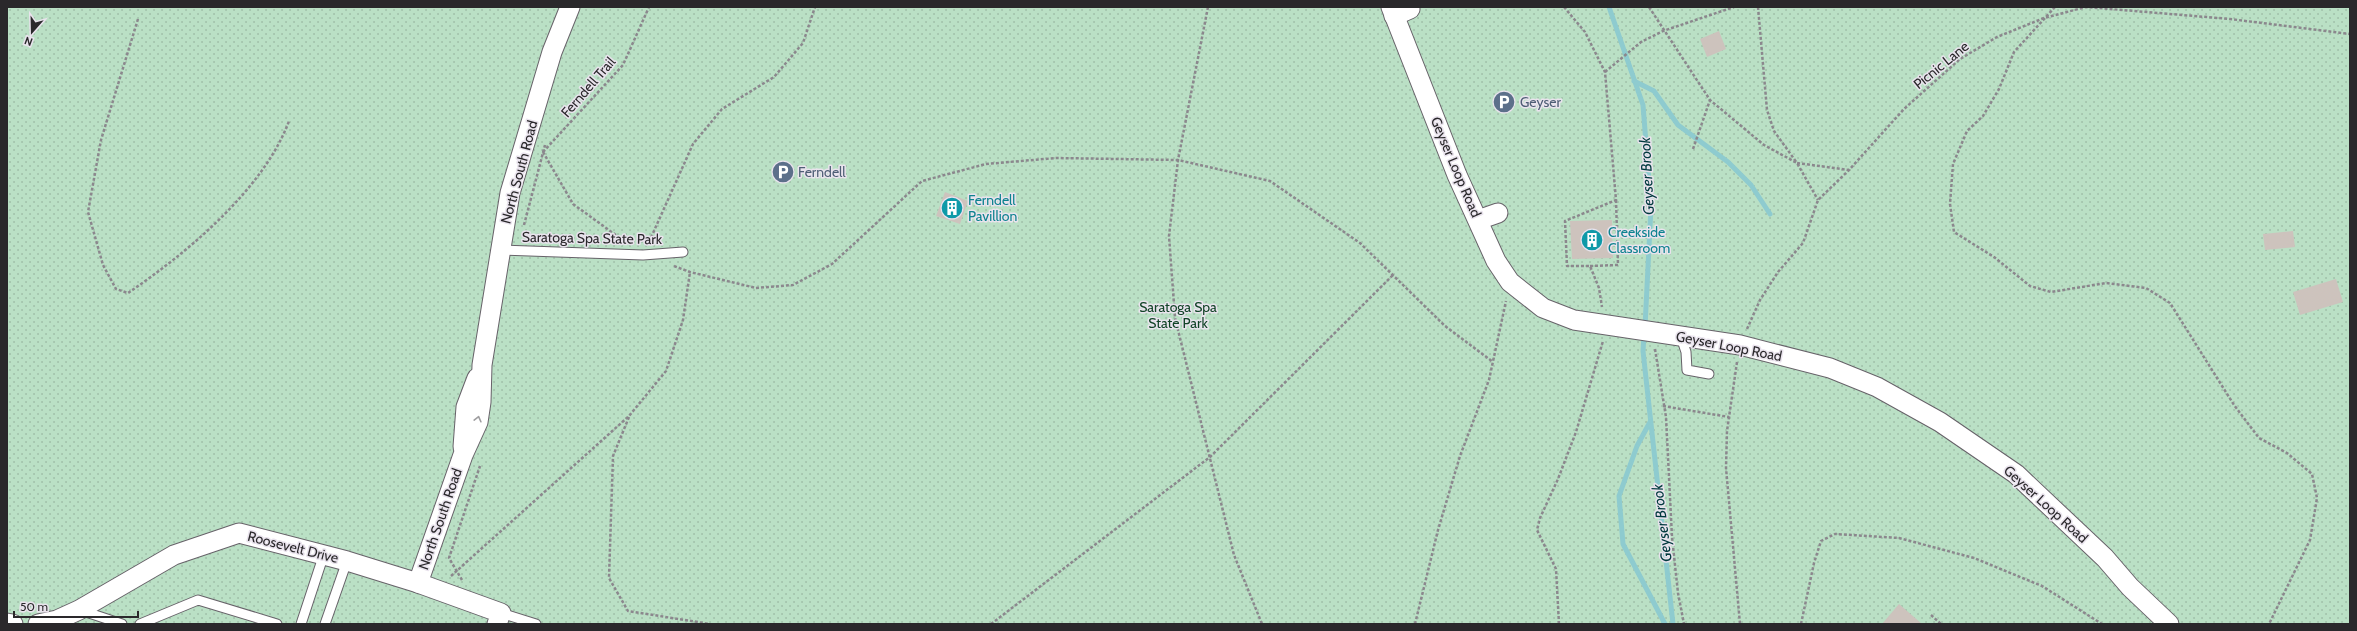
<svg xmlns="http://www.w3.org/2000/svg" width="2357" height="631" font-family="Cabin,sans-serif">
<defs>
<pattern id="park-dots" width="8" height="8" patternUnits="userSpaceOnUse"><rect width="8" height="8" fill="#bae0c5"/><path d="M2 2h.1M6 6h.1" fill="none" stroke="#a0c0a9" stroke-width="1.8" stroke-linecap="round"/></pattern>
</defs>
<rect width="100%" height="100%" fill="#e9e3ed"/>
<rect fill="url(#park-dots)" x="7" y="7" width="2343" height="617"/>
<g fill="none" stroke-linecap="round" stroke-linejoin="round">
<g stroke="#8ecbcf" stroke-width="5">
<path d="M1609 7 1643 105 1651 207 1645 327"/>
<path d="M1634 81 1654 91 1678 125 1728 162 1751 185 1770 214"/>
<path d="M1644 335 1643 351 1673 624"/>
<path d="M1650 422 1637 446 1619 496 1623 544 1665 624"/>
</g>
</g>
<g fill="#cdc3bd">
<path d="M1719 31 1726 49 1707 57 1700 39Z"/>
<path d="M945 192 968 201 960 224 936 216Z"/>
<path d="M1612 220 1613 258 1572 259 1570 221Z"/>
<path d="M2293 231 2295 247 2265 250 2263 234Z"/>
<path d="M2336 279 2343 302 2300 315 2293 292Z"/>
<path d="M1899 604 1922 624H1882Z"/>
</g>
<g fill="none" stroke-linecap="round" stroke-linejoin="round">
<g stroke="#676269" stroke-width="11">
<g id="lane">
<path d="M500 250 643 255 683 252"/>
<path d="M1681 337 1686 352 1687 370 1709 374"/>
<path d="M80 610 122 624"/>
<path d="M501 613 536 624"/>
<path d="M140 624 198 600 277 624"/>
<path d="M301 624 324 554"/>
<path d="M325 624 347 561"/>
</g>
</g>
<g stroke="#676269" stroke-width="21">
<g id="street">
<path d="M1391 7 1457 175 1496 261 1510 282 1543 308 1574 320 1740 345 1830 368 1877 387 1940 422 2016 474 2105 558 2130 587 2169 624"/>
<path d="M1394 16 1410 9"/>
<path d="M1478 220 1498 213"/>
<path d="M463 447 466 407 477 378"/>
<path d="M418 583 463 455 478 422 481 402 482 365 510 193 552 52 570 7"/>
<path d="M7 623 13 624"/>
<path d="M38 624 57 620 79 610 174 555 239 533 347 561 418 583 501 613 497 624"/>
</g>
</g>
<g stroke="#8b878d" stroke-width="2.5" stroke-dasharray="3 2" stroke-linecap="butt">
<path d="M1208 7 1178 160 1169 236 1175 318 1234 555 1262 624"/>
<path d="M1564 7 1585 32 1605 72 1616 200 1565 221 1567 266H1590L1599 288 1602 307"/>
<path d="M1649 7 1710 100 1764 145 1797 163 1818 200"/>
<path d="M1758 7 1767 110 1774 131 1797 163 1849 170"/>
<path d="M2055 7 2014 52 1999 89 1983 116 1967 131 1953 164 1950 204 1954 232 1994 257 2030 286 2051 292 2106 283 2146 288 2170 303 2234 405 2259 438 2287 453 2312 474 2317 498 2310 540 2269 624"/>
<path d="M138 19 101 140 88 212 103 265 116 289 128 293C187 253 264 189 289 121"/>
<path d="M1605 72 1641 42 1663 31 1734 7"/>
<path d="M1693 149 1710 100"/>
<path d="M543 152 573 204 624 241"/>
<path d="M543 152 623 65 649 7"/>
<path d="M524 225 545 145"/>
<path d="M649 242 693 144 722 109 774 77 803 43 815 7"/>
<path d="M674 266 690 272 756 288 793 285 832 264 922 181 986 164 1056 158 1178 160 1270 181 1360 243 1445 326 1493 362"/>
<path d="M1590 266 1618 265 1616 200"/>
<path d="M1747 329 1760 300 1778 272 1803 243 1818 200 1849 170 1904 109 1960 59 1997 37 2044 18 2086 7 2230 19 2350 34"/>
<path d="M1655 349 1666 417 1672 537 1678 593 1684 624"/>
<path d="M1737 362 1727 431 1726 468 1740 624"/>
<path d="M1663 406 1729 417"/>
<path d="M629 417 613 456 609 578 628 611 710 624"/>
<path d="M451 576 629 416 666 371 683 320 690 272"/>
<path d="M462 580 449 558 480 466"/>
<path d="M1931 615 1941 624"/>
<path d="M991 624 1210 457 1393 275"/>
<path d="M1415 624 1438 530 1460 456 1489 380 1506 301"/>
<path d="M1559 624 1556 569 1537 530 1540 518 1558 479 1576 432 1603 341"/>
<path d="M1801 624 1814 563 1821 541 1835 534 1899 538 1974 558 2042 586 2102 624"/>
</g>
<use href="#lane" stroke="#fff" stroke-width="9"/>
<use href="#street" stroke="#fff" stroke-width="19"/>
</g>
<defs><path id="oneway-chevron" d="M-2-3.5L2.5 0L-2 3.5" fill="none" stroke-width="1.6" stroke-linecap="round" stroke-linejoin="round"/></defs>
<use stroke="#9f9ea0" href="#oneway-chevron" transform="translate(478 419) rotate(-76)"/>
<defs>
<g id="parking-disc" transform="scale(1.15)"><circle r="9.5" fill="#5c6f8a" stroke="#e9e3ed"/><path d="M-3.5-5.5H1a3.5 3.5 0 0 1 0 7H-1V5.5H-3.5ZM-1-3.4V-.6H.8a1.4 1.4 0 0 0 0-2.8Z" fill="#fff"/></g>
<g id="building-disc" transform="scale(1.15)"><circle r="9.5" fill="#0f9aa8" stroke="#e9e3ed"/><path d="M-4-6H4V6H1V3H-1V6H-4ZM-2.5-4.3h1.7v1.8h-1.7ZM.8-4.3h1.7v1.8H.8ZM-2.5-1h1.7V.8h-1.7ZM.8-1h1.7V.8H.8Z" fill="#fff"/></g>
</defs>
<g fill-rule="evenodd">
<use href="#parking-disc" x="1504" y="102"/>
<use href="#parking-disc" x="783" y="172"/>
<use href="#building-disc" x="952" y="208"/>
<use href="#building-disc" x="1592" y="240"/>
</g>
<g text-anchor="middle" stroke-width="3" stroke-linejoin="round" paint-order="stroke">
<g font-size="14" fill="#2a282b" stroke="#e9e3ed">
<text transform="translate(1941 65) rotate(-39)" y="5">Picnic Lane</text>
<text transform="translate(588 87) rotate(-49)" y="5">Ferndell Trail</text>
<text transform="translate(1456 167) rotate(67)" y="5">Geyser Loop Road</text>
<text transform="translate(519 172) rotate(-75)" y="5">North South Road</text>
<text transform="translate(592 238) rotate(1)" y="5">Saratoga Spa State Park</text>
<text transform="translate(1729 346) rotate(11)" y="5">Geyser Loop Road</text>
<text transform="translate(2046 504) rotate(42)" y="5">Geyser Loop Road</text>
<text transform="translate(440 519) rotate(-71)" y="5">North South Road</text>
<text transform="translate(293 547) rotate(14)" y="5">Roosevelt Drive</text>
</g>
<g font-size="14" fill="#4e5e75" stroke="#e9e3ed" text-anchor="start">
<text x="1520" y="107">Geyser</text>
<text x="798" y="177">Ferndell</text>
</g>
<g font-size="14" fill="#0d838f" stroke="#e9e3ed" text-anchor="start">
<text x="968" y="205">Ferndell<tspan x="968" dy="16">Pavillion</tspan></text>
<text x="1608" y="237">Creekside<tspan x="1608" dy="16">Classroom</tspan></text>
</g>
<g font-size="14" fill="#124427" stroke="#e9e3ed">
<text x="1178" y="312">Saratoga Spa<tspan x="1178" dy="16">State Park</tspan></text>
</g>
<g font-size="15" font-style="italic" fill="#003a3e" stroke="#e9e3ed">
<text transform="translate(1647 176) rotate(-93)" y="5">Geyser Brook</text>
<text transform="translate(1662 523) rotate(-97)" y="5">Geyser Brook</text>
</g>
</g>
<rect width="2357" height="631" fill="none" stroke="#2a282b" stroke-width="16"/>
<g transform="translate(32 32) rotate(200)" stroke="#e9e3ed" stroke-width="3" paint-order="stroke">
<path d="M0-3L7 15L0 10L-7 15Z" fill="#2a282b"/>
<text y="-6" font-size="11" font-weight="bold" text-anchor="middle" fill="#2a282b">N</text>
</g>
<path d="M14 611v6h124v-6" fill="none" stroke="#2a282b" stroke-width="2"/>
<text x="20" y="611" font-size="12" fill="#2a282b" stroke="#e9e3ed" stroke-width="3" paint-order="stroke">50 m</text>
</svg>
